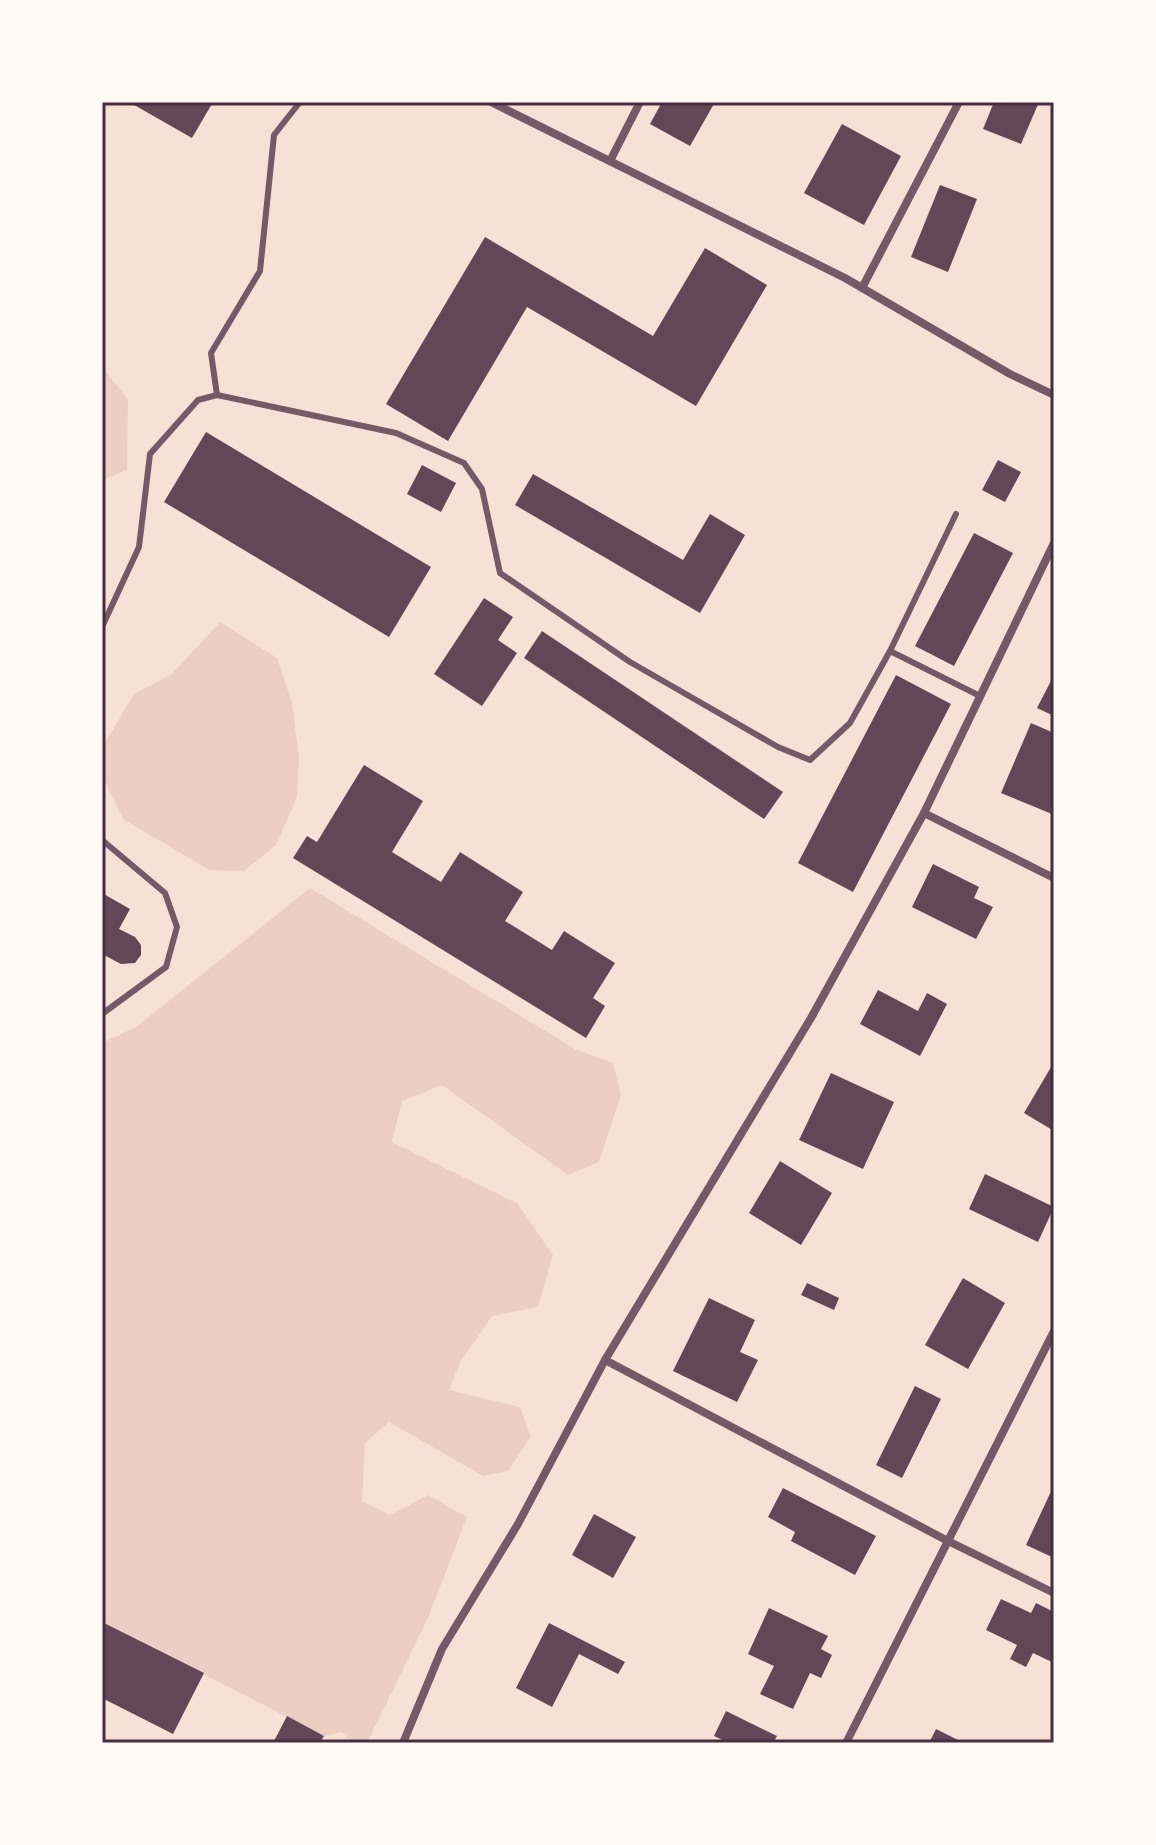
<svg xmlns="http://www.w3.org/2000/svg" width="1156" height="1845" font-family="'Golos Text',sans-serif">
<rect width="100%" height="100%" fill="#f7e1d7"/>
<g fill="#ebcfc5">
<path d="M102 367 128 399 127 470 102 480Z"/>
<path d="M220 622 277 658 292 703 299 758 297 797 276 845 244 871 209 870 123 819 102 775V748L134 694 172 674Z"/>
<path d="M310 888 575 1049 613 1063 621 1095 599 1162 568 1175 442 1085 402 1101 392 1142 518 1204 553 1255 538 1307 492 1316 460 1363 449 1390 520 1407 531 1437 508 1471 483 1476 389 1422 365 1443 362 1501 390 1515 428 1495 467 1517 428 1618 367 1743H353L342 1732 324 1736 102 1622V1043L136 1027Z"/>
</g>
<g fill="#644757">
<path d="M129 102H213L192 138Z"/>
<path d="M662 102H715L690 146 650 124Z"/>
<path d="M994 102H1039L1021 144 983 129Z"/>
<path d="M842 124 901 156 864 225 804 193Z"/>
<path d="M940 185 977 199 948 272 911 257Z"/>
<path d="M485 237 653 336 705 248 767 285 696 406 527 307 448 441 386 404Z"/>
<path d="M206 432 431 567 389 637 164 502Z"/>
<path d="M998 460 1021 472 1005 502 982 490Z"/>
<path d="M422 465 456 483 441 512 407 494Z"/>
<path d="M533 474 683 560 710 514 745 535 700 613 515 505Z"/>
<path d="M974 533 1013 553 954 666 915 646Z"/>
<path d="M484 598 513 617 498 640 517 653 482 706 434 674Z"/>
<path d="M542 631 783 792 764 819 524 658Z"/>
<path d="M896 675 951 704 853 892 798 863Z"/>
<path d="M1054 675V716L1037 708Z"/>
<path d="M1031 723 1054 733V808L1052 814 1001 793Z"/>
<path d="M364 765 423 801 392 852 441 882 460 852 523 892 505 921 552 950 564 931 615 963 593 998 605 1006 586 1038 293 858 307 836 317 842Z"/>
<path d="M933 864 979 887 974 898 993 907 976 939 912 907Z"/>
<path d="M102 893 130 909 119 929 135 937 141 945V955L135 963 121 964 102 954Z"/>
<path d="M878 990 918 1011 927 993 947 1004 920 1056 860 1024Z"/>
<path d="M1054 1062V1131L1024 1113Z"/>
<path d="M831 1073 894 1102 863 1169 799 1140Z"/>
<path d="M780 1161 832 1193 801 1245 749 1213Z"/>
<path d="M985 1174 1054 1207 1038 1242 969 1209Z"/>
<path d="M963 1278 1005 1303 968 1369 925 1345Z"/>
<path d="M807 1283 839 1298 834 1310 801 1295Z"/>
<path d="M709 1298 755 1320 740 1352 758 1360 737 1402 673 1371Z"/>
<path d="M915 1386 941 1399 902 1478 876 1465Z"/>
<path d="M1054 1485V1558L1026 1545Z"/>
<path d="M783 1488 876 1536 855 1575 791 1541 795 1532 768 1517Z"/>
<path d="M594 1514 636 1537 613 1578 572 1555Z"/>
<path d="M1001 1599 1031 1613 1036 1603 1054 1612V1663L1033 1653 1026 1667 1010 1659 1017 1645 986 1630Z"/>
<path d="M769 1608 828 1636 821 1649 832 1655 821 1678 810 1673 793 1709 760 1694 774 1666 748 1654Z"/>
<path d="M102 1622 204 1673 173 1734 102 1698Z"/>
<path d="M549 1623 625 1662 618 1674 579 1654 552 1707 516 1688Z"/>
<path d="M726 1711 777 1736 773 1743H729L714 1736Z"/>
<path d="M287 1716 324 1736 320 1743H273Z"/>
<path d="M936 1729 964 1743H929Z"/>
</g>
<g fill="none" stroke-linecap="round" stroke-linejoin="round">
<g stroke="#755966" stroke-width="6">
<path d="M300 102 274 135 260 271 211 353 217 395 396 433 464 463 482 489 500 573 630 662 778 747 810 760 850 723 890 651 956 514"/>
<path d="M102 627 139 547 150 454 198 400 217 395"/>
<path d="M890 651 980 696"/>
<path d="M102 840 165 893 177 927 166 967 102 1014"/>
</g>
<g stroke="#755966" stroke-width="8">
<path d="M491 102 845 278 1010 374 1054 395"/>
<path d="M610 161 640 102"/>
<path d="M862 288 959 102"/>
<path d="M924 813 1054 878"/>
<path d="M605 1360 946 1540 1054 1593"/>
<path d="M403 1743 442 1649 518 1524 605 1360 811 1018 924 813 1054 543"/>
<path d="M846 1743 1054 1331"/>
</g>
</g>
<rect width="1156" height="1845" fill="none" stroke="#fffaf5" stroke-width="208"/>
<rect x="104" y="104" width="948" height="1637" fill="none" stroke="#4a2c40" stroke-width="3"/>
</svg>
